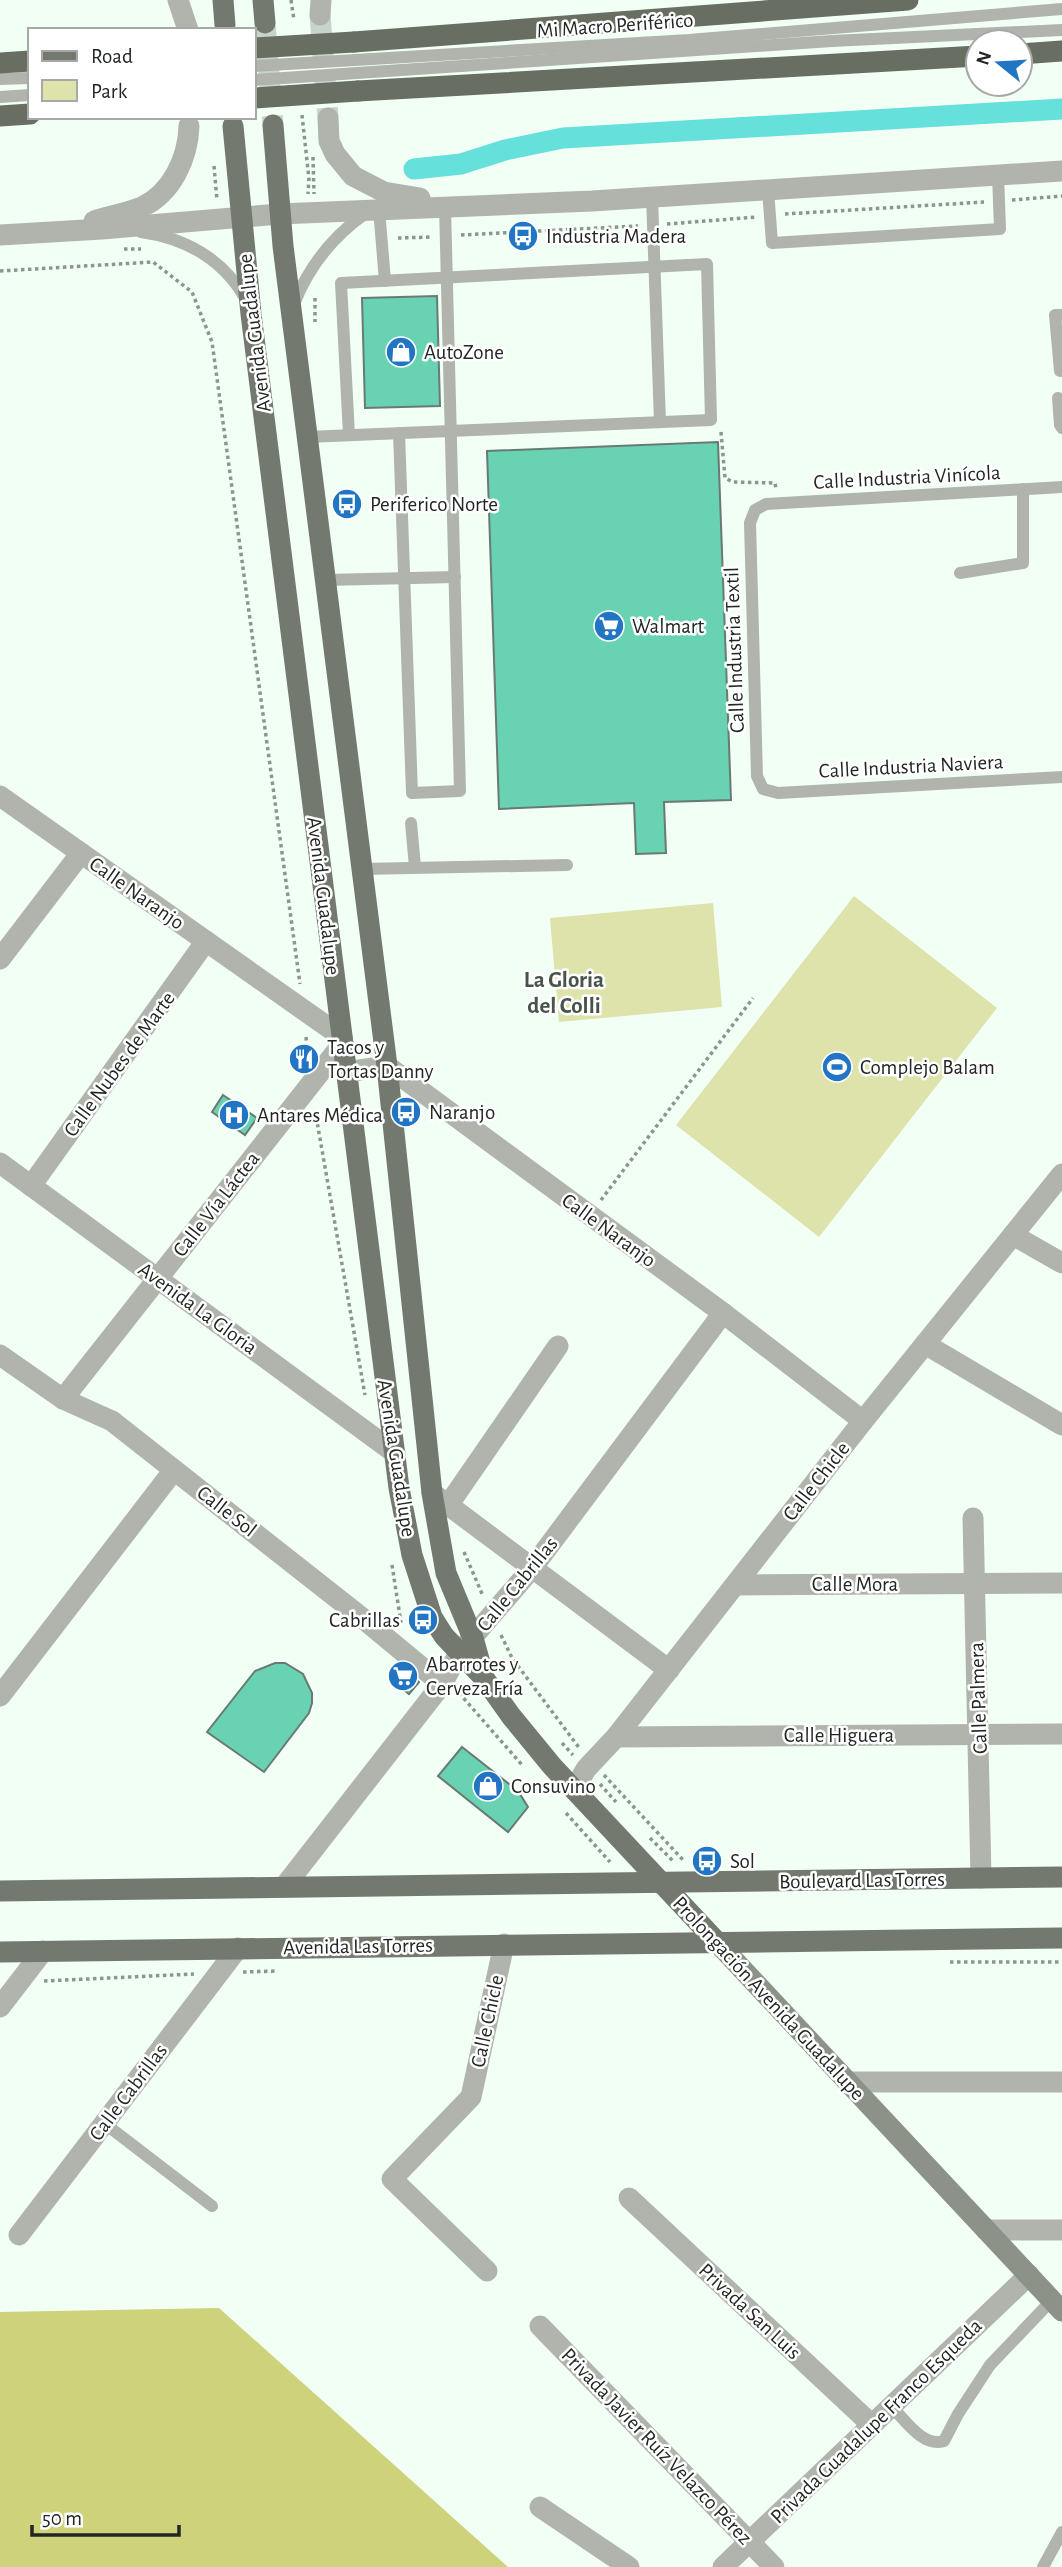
<svg xmlns="http://www.w3.org/2000/svg" width="1062" height="2567" font-family="'Alegreya Sans',sans-serif">
<rect width="100%" height="100%" fill="#f2fff5"/>
<g fill="#dee2ab">
<path d="M854 896 997 1008 819 1237 676 1125Z"/>
<path d="M713 903 722 1007 559 1022 550 918Z"/>
</g>
<path fill="#cdd27b" d="M219 2308 508 2567H0V2312Z"/>
<g fill="none" stroke-linecap="round" stroke-linejoin="round">
<path stroke="#65e0da" stroke-width="21" d="M414 169 461 164 505 150 563 138 1062 109"/>
</g>
<g fill="#68d2b2" stroke="#687a73" stroke-width="2">
<path d="M437 296 440 406 365 408 362 298Z"/>
<path d="M718 442 731 800 664 802 666 853 636 854 634 803 499 809 487 451Z"/>
<path d="M223 1095 257 1118 245 1135 212 1112Z"/>
<path d="M275 1663H285L303 1674 312 1693V1703L309 1713 264 1772 207 1732 255 1671Z"/>
<path d="M399 1665 419 1682 409 1694 389 1678Z"/>
<path d="M462 1747 518 1791 528 1807 508 1832 438 1776Z"/>
</g>
<g fill="none" stroke-linecap="round" stroke-linejoin="round">
<path stroke="#c8d4cb" stroke-width="21" stroke-dasharray="21 10" stroke-linecap="butt" d="M320 15 328 118"/>
<path stroke="#c8d4cb" stroke-width="21" stroke-dasharray="21 10" stroke-linecap="butt" d="M265 23 273 125"/>
<g stroke="#8c958e" stroke-width="3.5" stroke-dasharray="3.5 3.5" stroke-linecap="butt">
<path d="M291 0 294 20"/>
<path d="M302 115 309 179 308 194"/>
<path d="M313 157 314 194"/>
<path d="M214 166 217 200"/>
<path d="M1012 200 1062 196"/>
<path d="M785 214 984 202"/>
<path d="M667 224 757 217"/>
<path d="M461 235 638 226"/>
<path d="M398 238 432 237"/>
<path d="M124 249H141"/>
<path d="M0 271 153 262 192 292 212 342 300 984"/>
<path d="M315 298V322"/>
<path d="M721 432 725 478 733 482 775 483 776 489"/>
<path d="M306 1037 308 1057"/>
<path d="M315 1110 365 1395"/>
<path d="M601 1200 753 998"/>
<path d="M464 1552 483 1596"/>
<path d="M392 1565 401 1623"/>
<path d="M501 1635 512 1658 580 1749"/>
<path d="M459 1693 523 1766"/>
<path d="M562 1743 573 1755"/>
<path d="M604 1775 684 1861"/>
<path d="M600 1784 616 1802"/>
<path d="M566 1813 610 1862"/>
<path d="M650 1838 674 1862"/>
<path d="M950 1962H1062"/>
<path d="M243 1972 278 1971"/>
<path d="M44 1981 194 1974"/>
</g>
<g stroke="#b0b4ad" stroke-width="12">
<path d="M355 60 689 40 1062 9"/>
<path d="M357 73 832 41 1062 30"/>
<path d="M0 79 30 78"/>
<path d="M0 97 30 95"/>
<path d="M768 190 772 243 1000 229 998 175"/>
<path d="M652 197 660 422"/>
<path d="M379 209 385 281"/>
<path d="M141 232C185 238 223 259 245 298"/>
<path d="M294 304C309 266 333 236 366 213"/>
<path d="M1060 371 1055 315H1062"/>
<path d="M1058 398 1060 425 1062 428"/>
<path d="M399 433 412 793 460 791 445 207"/>
<path d="M307 437 711 420 707 264 341 283 349 435"/>
<path d="M1062 487 766 504 755 510 750 523 757 776 763 789 778 793 1062 777"/>
<path d="M960 573 1023 563V489"/>
<path d="M325 580 455 577"/>
<path d="M411 823 415 867"/>
<path d="M361 869 567 865"/>
<path d="M104 2123 212 2206"/>
<path d="M891 2406C905 2420 923 2448 944 2441L958 2414 990 2365 1052 2300"/>
<path d="M1043 2567 1062 2532"/>
</g>
<g stroke="#b0b4ad" stroke-width="21">
<path d="M178 0 188 30"/>
<path d="M320 15 321 0"/>
<path d="M328 118 329 141 335 154 353 176 384 192 420 198"/>
<path d="M94 221C110 216 127 213 142 207 172 193 188 158 189 126"/>
<path d="M0 235 102 229 279 214 592 201 1062 171"/>
<path d="M0 796 342 1037"/>
<path d="M0 959 81 853"/>
<path d="M346 1072 387 1066 723 1313 863 1421"/>
<path d="M0 1163 395 1453"/>
<path d="M31 1186 206 941"/>
<path d="M1013 1235 1062 1263"/>
<path d="M925 1344 1062 1425"/>
<path d="M0 1355 63 1399 112 1421 361 1617 442 1684"/>
<path d="M63 1399 343 1043"/>
<path d="M432 1493 669 1670"/>
<path d="M449 1504 558 1346"/>
<path d="M973 1518 981 1878"/>
<path d="M736 1585 1062 1583"/>
<path d="M0 1696 174 1470"/>
<path d="M616 1737 1062 1734"/>
<path d="M574 1790 586 1769 616 1737 863 1421 1062 1174"/>
<path d="M284 1887 442 1684 459 1653 533 1567 723 1313"/>
<path d="M0 2007 43 1951"/>
<path d="M848 2082H1062"/>
<path d="M629 2198 872 2425"/>
<path d="M986 2230H1062"/>
<path d="M19 2235 238 1948"/>
<path d="M487 2271 392 2179 471 2097 504 1944"/>
<path d="M540 2326 774 2567"/>
<path d="M540 2507 629 2567"/>
<path d="M723 2567 1029 2275"/>
</g>
<path stroke="#8c9288" stroke-width="21" d="M716 1941 1062 2311"/>
<g stroke="#73796e" stroke-width="21">
<path d="M223 0 225 25"/>
<path d="M263 0 265 23"/>
<path d="M273 125 283 246 387 1066 432 1493 446 1573 473 1638 484 1677"/>
<path d="M233 126 251 314 399 1488 412 1555 432 1617 444 1636 484 1678 511 1716 552 1766 716 1941"/>
<path d="M0 1891 1062 1877"/>
<path d="M0 1952 1062 1938"/>
</g>
<g stroke="#686e62" stroke-width="21">
<path d="M354 42 908 0"/>
<path d="M1020 54 1062 51"/>
<path d="M0 63 30 61"/>
<path d="M358 91 978 56"/>
<path d="M0 116 30 114"/>
</g>
<g stroke="#b0b4ad" stroke-width="12">
<path d="M254 66 355 60"/>
<path d="M254 80 357 73"/>
</g>
<g stroke="#686e62" stroke-width="21">
<path d="M254 48 354 42"/>
<path d="M254 98 358 91"/>
</g>
</g>
<defs>
<g id="bus-disc" transform="scale(1.575)"><circle r="9.5" fill="#2175c3" stroke="#fff"/><path d="M-5-6H5V4H4V6H2V4H-2V6H-4V4H-5ZM-3.5-4V0h7V-4ZM-3.5 1.2v1.5H-2V1.2ZM2 1.2v1.5H3.5V1.2Z" fill="#fff"/></g>
<g id="shop-disc" transform="scale(1.575)"><circle r="9.5" fill="#2175c3" stroke="#fff"/><path d="M-5-2.5h2.3a2.7 3.5 0 0 1 5.4 0H5L5.5 6h-11ZM-1.5-2.5h3a1.5 2.3 0 0 0-3 0Z" fill="#fff"/></g>
<g id="supermarket-disc" transform="scale(1.575)"><circle r="9.5" fill="#2175c3" stroke="#fff"/><path d="M-6-5.5h2.5l.6 2H6L4.5 2H-2.5L-4.4-4H-6ZM-1.5 3.2a1.3 1.3 0 1 0 .1 0ZM3 3.2a1.3 1.3 0 1 0 .1 0Z" fill="#fff"/></g>
<g id="restaurant-disc" transform="scale(1.575)"><circle r="9.5" fill="#2175c3" stroke="#fff"/><path d="M-5-6h1v4h1v-4h1v4h1v-4h1v5L-1.5 .5V6h-2V.5L-5-1ZM5-6V6H3V1.5H1.5Q1.5-4 5-6Z" fill="#fff"/></g>
<g id="stadium-disc" transform="scale(1.575)"><circle r="9.5" fill="#2175c3" stroke="#fff"/><path d="M0-5a6.5 5 0 1 0 0 10a6.5 5 0 1 0 0-10ZM-3.5-1.8h7v3.6h-7Z" fill="#fff"/></g>
<g id="hospital-disc" transform="scale(1.575)"><circle r="9.5" fill="#2175c3" stroke="#fff"/><path d="M-5-5h3v3.5h4V-5h3V5h-3V1.5h-4V5h-3Z" fill="#fff"/></g>
</defs>
<g fill-rule="evenodd">
<use href="#bus-disc" x="523" y="236"/>
<use href="#shop-disc" x="401" y="352"/>
<use href="#bus-disc" x="347" y="504"/>
<use href="#supermarket-disc" x="609" y="626"/>
<use href="#restaurant-disc" x="304" y="1059"/>
<use href="#stadium-disc" x="837" y="1067"/>
<use href="#bus-disc" x="406" y="1112"/>
<use href="#hospital-disc" x="234" y="1115"/>
<use href="#bus-disc" x="423" y="1620"/>
<use href="#supermarket-disc" x="403" y="1676"/>
<use href="#shop-disc" x="488" y="1786"/>
<use href="#bus-disc" x="707" y="1861"/>
</g>
<g text-anchor="middle" stroke-width="5" stroke-linejoin="round" paint-order="stroke">
<g font-size="21" fill="#222723" stroke="#fff">
<text transform="translate(615 25) rotate(-4)" y="7">Mi Macro Periférico</text>
<text transform="translate(254 333) rotate(-97)" y="7">Avenida Guadalupe</text>
<text transform="translate(907 477) rotate(-3)" y="7">Calle Industria Vinícola</text>
<text transform="translate(734 650) rotate(-92)" y="7">Calle Industria Textil</text>
<text transform="translate(911 766) rotate(-3)" y="7">Calle Industria Naviera</text>
<text transform="translate(137 893) rotate(35)" y="7">Calle Naranjo</text>
<text transform="translate(324 896) rotate(83)" y="7">Avenida Guadalupe</text>
<text transform="translate(119 1064) rotate(-54)" y="7">Calle Nubes de Marte</text>
<text transform="translate(216 1204) rotate(-52)" y="7">Calle Vía Láctea</text>
<text transform="translate(609 1230) rotate(36)" y="7">Calle Naranjo</text>
<text transform="translate(198 1308) rotate(36)" y="7">Avenida La Gloria</text>
<text transform="translate(397 1458) rotate(81)" y="7">Avenida Guadalupe</text>
<text transform="translate(816 1481) rotate(-52)" y="7">Calle Chicle</text>
<text transform="translate(227 1511) rotate(38)" y="7">Calle Sol</text>
<text transform="translate(517 1584) rotate(-51)" y="7">Calle Cabrillas</text>
<text x="855" y="1591">Calle Mora</text>
<text transform="translate(978 1698) rotate(-92)" y="7">Calle Palmera</text>
<text x="839" y="1742">Calle Higuera</text>
<text transform="translate(862 1880) rotate(-1)" y="7">Boulevard Las Torres</text>
<text transform="translate(358 1946) rotate(-1)" y="7">Avenida Las Torres</text>
<text transform="translate(769 1998) rotate(47)" y="7">Prolongación Avenida Guadalupe</text>
<text transform="translate(487 2021) rotate(-78)" y="7">Calle Chicle</text>
<text transform="translate(128 2092) rotate(-53)" y="7">Calle Cabrillas</text>
<text transform="translate(750 2311) rotate(43)" y="7">Privada San Luis</text>
<text transform="translate(876 2421) rotate(-44)" y="7">Privada Guadalupe Franco Esqueda</text>
<text transform="translate(657 2446) rotate(46)" y="7">Privada Javier Ruíz Velazco Pérez</text>
</g>
<g font-size="21" fill="#222723" stroke="#fff" text-anchor="start">
<text x="546" y="243">Industria Madera</text>
<text x="424" y="359">AutoZone</text>
<text x="370" y="511">Periferico Norte</text>
<text x="632" y="633">Walmart</text>
<text x="327" y="1054">Tacos y<tspan x="327" dy="24">Tortas Danny</tspan></text>
<text x="860" y="1074">Complejo Balam</text>
<text x="429" y="1119">Naranjo</text>
<text x="257" y="1122">Antares Médica</text>
<text x="400" y="1627" text-anchor="end">Cabrillas</text>
<text x="426" y="1671">Abarrotes y<tspan x="426" dy="24">Cerveza Fría</tspan></text>
<text x="511" y="1793">Consuvino</text>
<text x="730" y="1868">Sol</text>
</g>
<g font-size="23" font-weight="bold" fill="#48544a" stroke="#fff">
<text x="564" y="987">La Gloria<tspan x="564" dy="26">del Colli</tspan></text>
</g>
</g>
<rect x="28" y="28" width="228" height="91" fill="#ffffff" stroke="#a7a9a7" stroke-width="2"/>
<rect x="42" y="51" width="35" height="10" fill="#73796e" stroke="#a7a9a7" stroke-width="2"/>
<text x="91" y="63" font-size="21" fill="#222723">Road</text>
<rect x="42" y="80" width="35" height="21" fill="#dee2ab" stroke="#a7a9a7" stroke-width="2"/>
<text x="91" y="98" font-size="21" fill="#222723">Park</text>
<g transform="translate(999 63) rotate(288)"><circle r="33" fill="#ffffff" stroke="#a7a9a7" stroke-width="2"/>
<path d="M0-5L12 26L0 18L-12 26Z" fill="#2175c3"/>
<text y="-10" font-size="19" font-weight="bold" text-anchor="middle" fill="#222723">N</text>
</g>
<path d="M32 2525v10h147v-10" fill="none" stroke="#222723" stroke-width="3.5"/>
<text x="42" y="2525" font-size="21" fill="#222723" stroke="#ffffff" stroke-width="5" paint-order="stroke">50 m</text>
</svg>
